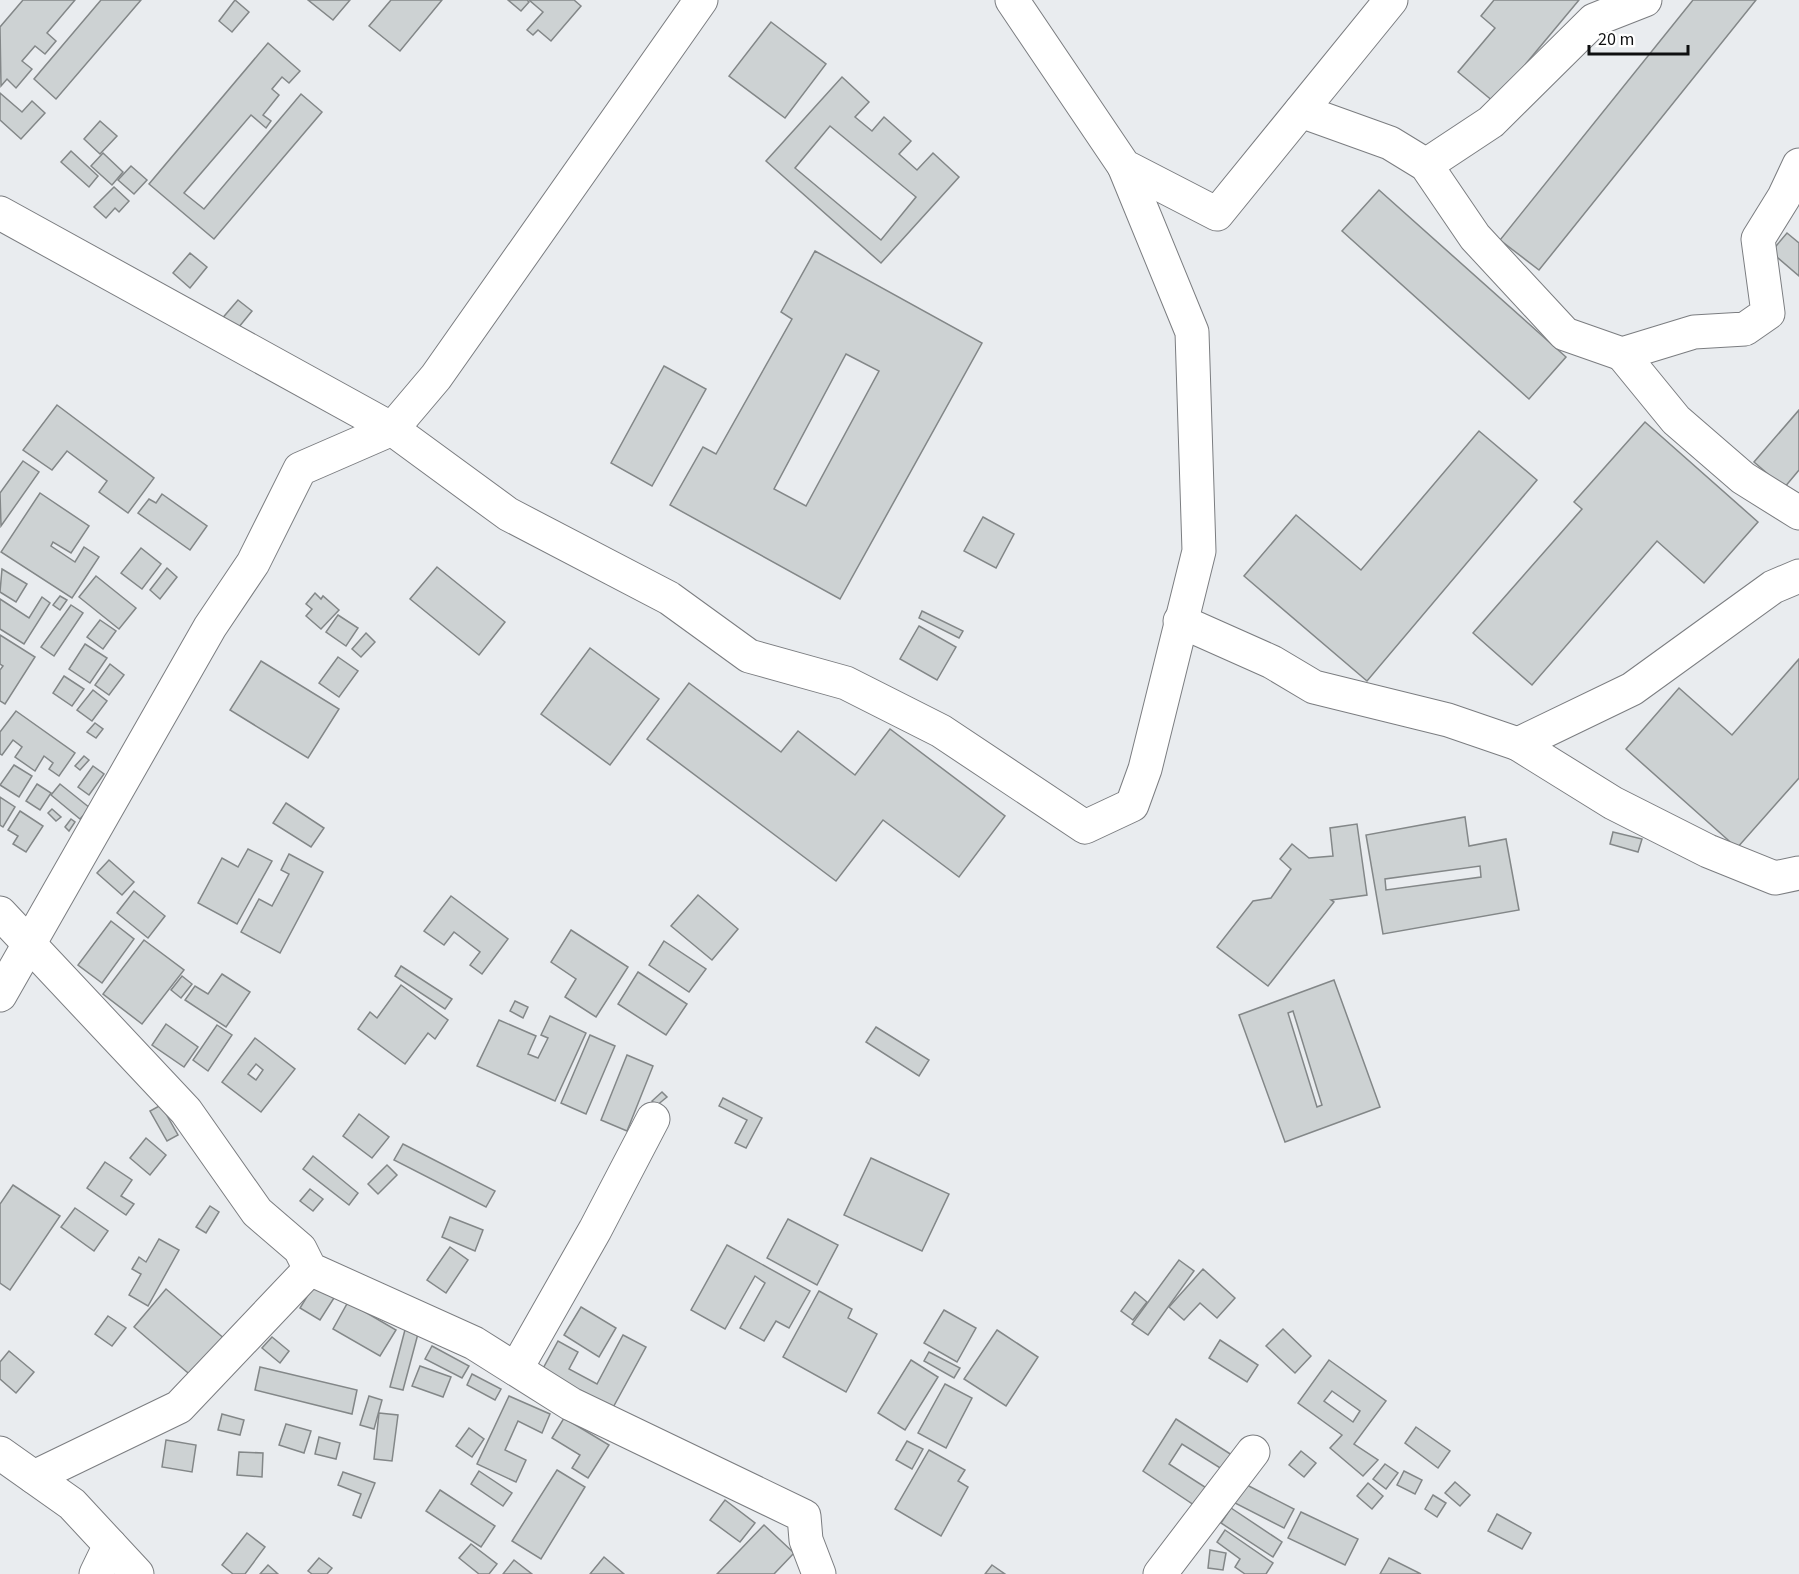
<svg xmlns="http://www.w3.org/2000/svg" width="1799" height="1574" font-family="'Source Sans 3',sans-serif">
<rect width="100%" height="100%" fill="#e9ecef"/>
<g fill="#cdd2d3" stroke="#838788" stroke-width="1.5" fill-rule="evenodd">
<path d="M23 0H75L47 33 56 41 45 54 35 46 22 61 32 69 16 88 7 79 1 86 0 27Z"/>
<path d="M101 0H141L56 99 34 79Z"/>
<path d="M235 0 249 12 232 32 219 21Z"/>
<path d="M308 0H350L333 20Z"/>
<path d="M391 0H442L400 51 369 26Z"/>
<path d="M508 0H527L529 2 521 11Z"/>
<path d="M529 0H574L581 6 551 41 538 30 533 35 527 30 543 12Z"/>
<path d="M1494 0H1579L1494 102 1458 72 1495 28 1481 16Z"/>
<path d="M1693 0H1756L1539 270 1500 240Z"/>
<path d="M771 22 826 64 785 118 729 76Z"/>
<path d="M268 43 300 71 289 83 282 77 272 89 279 95 263 115 271 121 266 128 251 115 184 193 204 209 301 94 322 112 214 239 149 184Z"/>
<path d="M842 77 869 102 855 117 872 131 884 117 911 141 899 154 917 170 933 153 959 177 881 263 766 161ZM830 126 916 197 881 240 795 168Z"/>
<path d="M0 93 22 112 32 101 45 113 21 139 0 120Z"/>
<path d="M100 121 117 136 100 154 84 139Z"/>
<path d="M71 151 98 176 89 187 61 162Z"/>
<path d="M103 153 123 172 112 185 91 166Z"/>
<path d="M131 166 147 180 134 194 118 180Z"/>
<path d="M114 187 129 201 119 212 115 208 106 218 94 207Z"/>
<path d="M1379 190 1566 357 1529 399 1342 231Z"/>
<path d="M1787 233 1799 243V276L1771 252Z"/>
<path d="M815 251 982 343 840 599 670 505 703 447 716 454 792 319 781 312ZM846 354 879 371 806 506 774 489Z"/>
<path d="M190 253 207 267 190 288 173 273Z"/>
<path d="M238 300 252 311 234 333 220 321Z"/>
<path d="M664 366 706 389 652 486 611 463Z"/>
<path d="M57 405 154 478 128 513 99 492 107 481 67 451 52 470 23 450Z"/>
<path d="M1799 410V470L1784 488 1754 462Z"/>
<path d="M1645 422 1758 522 1704 583 1657 541 1532 685 1473 633 1582 509 1574 502Z"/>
<path d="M1479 431 1537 480 1367 681 1244 576 1296 515 1361 570Z"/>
<path d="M23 461 39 472 1 526 0 493Z"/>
<path d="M40 493 89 526 71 553 53 542 51 546 75 562 84 547 99 557 72 598 1 552Z"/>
<path d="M162 494 207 526 190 550 138 513 149 499 156 503Z"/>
<path d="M983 517 1014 534 996 568 964 551Z"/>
<path d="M141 548 161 564 142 589 121 573Z"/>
<path d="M437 567 505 622 479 655 410 599Z"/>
<path d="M167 568 177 577 160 599 150 590Z"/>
<path d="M2 569 27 584 16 602 0 592Z"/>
<path d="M96 576 136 608 119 629 79 597Z"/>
<path d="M315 593 321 599 323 596 339 610 321 629 306 616 312 609 306 604Z"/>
<path d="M60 596 67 600 60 610 53 605Z"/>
<path d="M42 597 50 603 24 644 0 629V599L29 618Z"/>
<path d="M71 605 83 613 54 656 41 647Z"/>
<path d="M922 611 963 631 959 638 919 618Z"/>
<path d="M338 615 358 628 346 646 326 632Z"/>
<path d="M100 620 116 631 103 649 87 637Z"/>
<path d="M919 626 956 647 937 680 900 659Z"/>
<path d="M366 633 375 642 361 657 352 649Z"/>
<path d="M0 635 35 657 5 704 0 701V670L3 666 0 664Z"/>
<path d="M85 644 107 658 90 683 69 669Z"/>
<path d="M590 648 659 699 610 765 541 714Z"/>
<path d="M338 657 358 671 339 697 319 683Z"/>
<path d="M1799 659V778L1737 848 1626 749 1679 688 1732 735Z"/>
<path d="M261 661 339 709 308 758 230 710Z"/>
<path d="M110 664 124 675 109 695 95 685Z"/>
<path d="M64 676 84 689 72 706 53 693Z"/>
<path d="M689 683 781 752 798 731 855 775 890 729 1005 816 959 877 883 820 836 881 647 739Z"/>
<path d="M93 690 107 701 92 721 77 710Z"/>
<path d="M16 711 75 753 59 776 49 769 53 763 44 756 35 771 15 757 22 747 13 740 2 755 0 754V732Z"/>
<path d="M95 723 103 729 96 738 87 732Z"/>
<path d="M84 756 89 760 80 770 75 766Z"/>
<path d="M14 765 32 776 19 797 0 785Z"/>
<path d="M93 766 104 774 89 795 78 787Z"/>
<path d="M37 784 51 793 40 810 26 801Z"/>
<path d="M60 784 90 808 80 819 51 795Z"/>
<path d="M0 797 15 807 3 827 0 825Z"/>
<path d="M286 803 324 828 311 847 273 823Z"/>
<path d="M52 809 61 817 56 821 48 813Z"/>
<path d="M20 811 43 826 26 852 13 844 18 836 8 830Z"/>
<path d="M1465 817 1469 846 1506 839 1519 910 1383 934 1366 835ZM1480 866 1481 877 1386 890 1385 879Z"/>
<path d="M71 819 75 822 69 831 65 827Z"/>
<path d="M1357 824 1367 895 1331 900 1334 902 1268 986 1217 947 1253 901 1271 898 1291 869 1280 859 1292 844 1309 858 1333 856 1330 828Z"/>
<path d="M1613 832 1642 839 1638 852 1610 844Z"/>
<path d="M248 849 272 861 237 924 198 903 222 858 238 867Z"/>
<path d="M289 854 323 872 280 953 241 932 259 899 272 906 289 874 281 870Z"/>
<path d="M109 860 134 882 122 895 97 873Z"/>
<path d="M134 891 165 916 148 938 117 913Z"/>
<path d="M698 895 738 929 712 960 671 926Z"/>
<path d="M451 896 508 939 482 974 470 965 480 952 454 932 444 945 424 931Z"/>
<path d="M111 921 134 939 102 983 78 965Z"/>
<path d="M571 930 628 967 596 1017 565 997 576 979 551 962Z"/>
<path d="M144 940 184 970 142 1024 103 994Z"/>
<path d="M664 941 706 969 689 992 649 965Z"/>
<path d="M401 966 452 999 445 1009 395 976Z"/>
<path d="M638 972 687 1004 666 1035 618 1004Z"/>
<path d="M222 974 250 992 226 1027 185 1000 195 986 208 994Z"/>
<path d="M182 976 192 984 181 998 171 990Z"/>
<path d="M1334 980 1380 1107 1285 1142 1239 1015ZM1293 1011 1322 1105 1317 1107 1288 1013Z"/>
<path d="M401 985 448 1020 435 1039 428 1033 405 1064 358 1029 370 1012 377 1018Z"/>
<path d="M515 1001 528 1007 523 1018 510 1011Z"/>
<path d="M550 1016 586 1033 555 1101 477 1066 499 1020 536 1036 528 1054 538 1058 548 1038 541 1035Z"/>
<path d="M166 1024 198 1047 184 1067 152 1045Z"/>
<path d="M217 1025 232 1035 208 1071 193 1060Z"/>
<path d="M876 1027 929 1060 919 1076 866 1042Z"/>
<path d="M590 1035 615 1046 586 1114 561 1103Z"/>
<path d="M255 1038 295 1069 261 1112 222 1082ZM256 1064 263 1070 256 1080 248 1074Z"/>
<path d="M627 1055 653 1066 627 1131 601 1120Z"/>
<path d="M662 1092 667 1097 656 1106 652 1101Z"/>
<path d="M723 1098 762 1118 746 1148 735 1143 747 1120 719 1106Z"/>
<path d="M161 1105 178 1135 167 1141 150 1111Z"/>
<path d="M359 1114 389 1137 372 1158 343 1136Z"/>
<path d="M146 1138 166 1155 150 1175 130 1158Z"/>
<path d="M403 1144 495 1191 486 1207 394 1160Z"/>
<path d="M313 1156 358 1193 349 1205 303 1169Z"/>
<path d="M871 1158 949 1194 922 1251 844 1215Z"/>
<path d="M105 1162 132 1180 121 1196 134 1204 126 1215 87 1188Z"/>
<path d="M387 1165 397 1175 378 1194 368 1184Z"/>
<path d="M13 1185 60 1216 10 1290 0 1283V1204Z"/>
<path d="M310 1189 323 1199 313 1211 300 1201Z"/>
<path d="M210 1206 219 1212 206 1233 196 1227Z"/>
<path d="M75 1208 108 1231 94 1251 61 1227Z"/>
<path d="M450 1217 483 1230 475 1251 442 1237Z"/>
<path d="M788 1219 838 1245 817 1285 767 1258Z"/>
<path d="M159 1239 179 1250 148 1306 129 1295 141 1274 132 1269 139 1257 146 1262Z"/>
<path d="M727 1245 810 1291 789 1328 776 1321 764 1341 740 1328 765 1283 755 1276 725 1329 691 1310Z"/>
<path d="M450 1247 468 1260 446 1293 427 1280Z"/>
<path d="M1179 1260 1194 1271 1148 1335 1132 1324Z"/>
<path d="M1203 1269 1235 1298 1217 1318 1200 1303 1184 1320 1169 1307Z"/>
<path d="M314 1285 334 1298 320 1320 300 1308Z"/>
<path d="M166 1289 226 1340 194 1378 134 1327Z"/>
<path d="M819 1291 852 1309 848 1318 877 1334 846 1392 783 1357Z"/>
<path d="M1135 1292 1147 1302 1133 1320 1121 1311Z"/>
<path d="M348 1302 396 1330 380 1356 333 1329Z"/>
<path d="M581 1307 616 1328 599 1357 564 1335Z"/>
<path d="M944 1310 976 1328 957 1362 924 1343Z"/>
<path d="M108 1316 126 1328 112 1346 95 1334Z"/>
<path d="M406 1326 419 1330 403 1390 390 1387Z"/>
<path d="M1283 1329 1311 1356 1295 1373 1266 1346Z"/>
<path d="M997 1330 1038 1357 1006 1406 964 1379Z"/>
<path d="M623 1335 646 1347 610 1413 540 1374 558 1341 578 1352 569 1369 597 1384Z"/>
<path d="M272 1337 289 1351 280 1363 262 1348Z"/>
<path d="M1220 1340 1258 1365 1247 1382 1209 1358Z"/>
<path d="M432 1346 469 1366 462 1378 425 1359Z"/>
<path d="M9 1351 34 1372 16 1393 0 1379V1362Z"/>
<path d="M929 1352 960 1368 954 1378 924 1361Z"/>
<path d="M911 1360 938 1377 905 1430 878 1413Z"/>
<path d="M1329 1360 1386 1401 1354 1444 1378 1460 1363 1476 1330 1448 1342 1435 1298 1403ZM1332 1391 1360 1411 1353 1422 1324 1401Z"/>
<path d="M420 1366 451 1377 443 1397 412 1386Z"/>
<path d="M260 1367 357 1390 352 1414 255 1390Z"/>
<path d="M472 1374 501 1389 495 1400 467 1385Z"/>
<path d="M945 1384 972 1398 946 1448 918 1433Z"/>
<path d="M369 1396 382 1400 374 1429 360 1425Z"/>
<path d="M509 1396 550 1414 542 1433 518 1421 505 1450 526 1460 516 1482 477 1464Z"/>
<path d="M379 1413 398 1415 392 1461 374 1459Z"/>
<path d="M222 1414 244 1420 240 1435 218 1430Z"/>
<path d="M564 1418 609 1445 588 1478 572 1468 580 1455 552 1438Z"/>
<path d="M1176 1419 1235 1457 1225 1471 1182 1444 1169 1464 1208 1489 1197 1507 1143 1471Z"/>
<path d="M286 1424 311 1431 304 1453 279 1445Z"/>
<path d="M1416 1427 1450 1451 1438 1468 1405 1443Z"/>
<path d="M469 1428 484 1439 472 1457 456 1446Z"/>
<path d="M319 1437 340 1443 336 1459 315 1454Z"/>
<path d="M166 1440 196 1445 192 1472 162 1467Z"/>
<path d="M907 1441 923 1449 912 1469 896 1460Z"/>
<path d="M929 1450 965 1470 958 1481 968 1487 941 1536 895 1509Z"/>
<path d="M1301 1451 1316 1463 1304 1477 1289 1465Z"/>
<path d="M239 1452 263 1453 262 1477 237 1475Z"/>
<path d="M1385 1464 1398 1473 1386 1489 1373 1479Z"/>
<path d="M557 1470 585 1487 541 1559 512 1541Z"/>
<path d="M479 1471 512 1493 503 1506 471 1484Z"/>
<path d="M1404 1471 1422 1480 1415 1494 1397 1485Z"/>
<path d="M343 1472 375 1483 361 1518 353 1515 361 1494 338 1485Z"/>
<path d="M1455 1482 1470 1495 1460 1506 1445 1493Z"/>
<path d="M1243 1483 1294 1509 1284 1528 1233 1502Z"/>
<path d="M1368 1483 1383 1496 1372 1509 1357 1496Z"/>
<path d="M440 1490 495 1526 481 1547 426 1511Z"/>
<path d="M1433 1495 1446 1503 1437 1517 1425 1509Z"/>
<path d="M725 1500 755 1523 740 1542 710 1520Z"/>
<path d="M1231 1508 1282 1542 1273 1557 1221 1523Z"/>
<path d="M1301 1512 1358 1539 1345 1565 1288 1538Z"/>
<path d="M1497 1514 1531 1533 1522 1549 1488 1531Z"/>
<path d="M764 1525 794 1553 774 1574H717Z"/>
<path d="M1225 1530 1273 1563 1266 1574H1245L1235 1567 1240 1559 1217 1542Z"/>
<path d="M247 1533 265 1547 245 1574H233L222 1565Z"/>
<path d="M471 1544 497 1564 489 1574H479L459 1558Z"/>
<path d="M1210 1550 1226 1553 1223 1570 1208 1568Z"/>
<path d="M604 1557 624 1574H590Z"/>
<path d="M319 1558 332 1568 327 1574H312L308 1571Z"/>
<path d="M1389 1558 1421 1574H1380Z"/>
<path d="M514 1560 532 1574H503Z"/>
<path d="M268 1565 278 1574H260Z"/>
<path d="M992 1565 1005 1574H985Z"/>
</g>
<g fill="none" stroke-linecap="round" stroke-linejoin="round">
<g stroke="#7b7d80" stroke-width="35">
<g id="minor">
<path d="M1012 0 1124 166 1217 214 1391 0"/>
<path d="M1301 111 1390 143 1426 165 1475 237 1565 334 1622 354 1694 332 1745 329 1768 313 1758 239 1784 197 1799 165"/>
<path d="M1426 165 1491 122 1594 20 1645 0"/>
<path d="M0 213 392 429 508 514 669 598 749 656 846 683 941 731 1085 827 1132 805 1145 769 1199 551 1192 332 1124 166"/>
<path d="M1622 354 1676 420 1743 478 1799 513"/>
<path d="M1180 621 1272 662 1314 687 1448 720 1518 744 1632 689 1773 587 1799 576"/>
<path d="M1518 744 1613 803 1708 851 1775 878 1799 873"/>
<path d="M0 913 186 1111 257 1212 300 1249 310 1269 474 1343 571 1404 804 1516 806 1540 819 1574"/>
<path d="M0 995 210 627 253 563 300 469 392 429 436 377 701 0"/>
<path d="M516 1369 595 1230 653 1119"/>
<path d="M0 1453 72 1504 137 1574"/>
<path d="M34 1477 179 1407 310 1269"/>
<path d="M96 1574 110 1545"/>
<path d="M1160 1574 1253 1452"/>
</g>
</g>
<use href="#minor" stroke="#fff" stroke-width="33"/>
</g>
<path d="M1589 45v9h99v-9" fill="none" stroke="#0f1011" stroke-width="3"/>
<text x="1598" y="45" font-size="18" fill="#0f1011" stroke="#ffffff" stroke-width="4.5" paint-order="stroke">20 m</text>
</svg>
